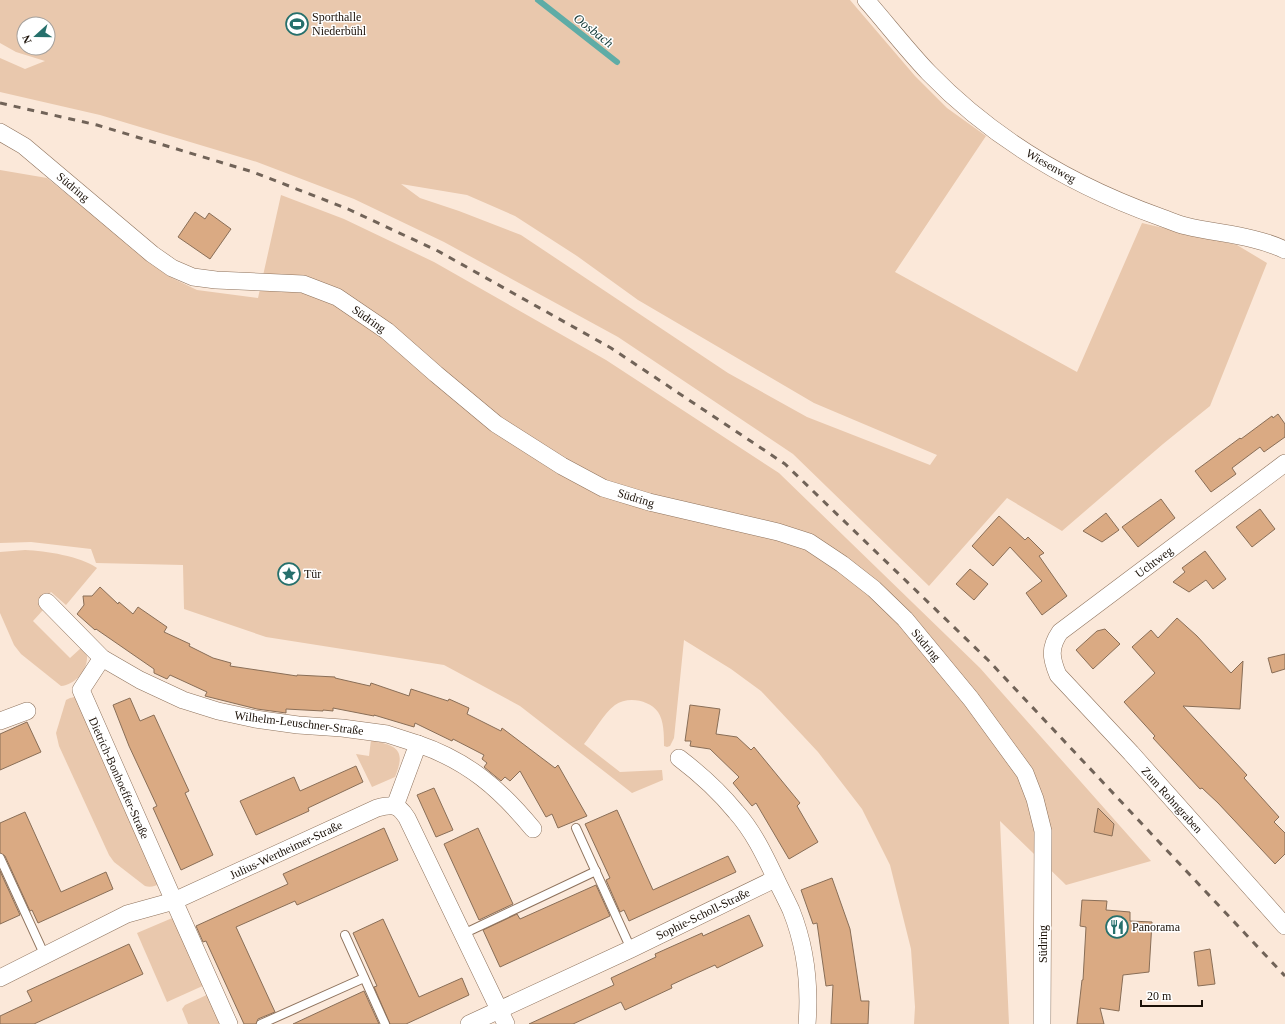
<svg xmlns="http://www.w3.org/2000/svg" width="1285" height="1024" font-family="'Times New Roman',serif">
<rect width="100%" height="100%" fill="#fbe8d9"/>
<g fill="#e9c8ad" fill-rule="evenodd">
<path d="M0 0H850L915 76 947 108 986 136 895 272 1077 372 1142 223 1237 245 1267 263 1210 406 1163 444 1062 531 1007 498 929 586 793 454 618 337 444 242 354 199 257 162 100 115 0 92V58L25 69 45 61 16 52 0 43ZM24 24H48V48H24ZM401 184 467 195 515 216 577 256 638 300 814 403 937 455 930 465 807 417 728 373 521 235 459 211 420 198Z"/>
<path d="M0 170 47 178 168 276 197 290 258 298 281 195 344 219 434 262 606 360 779 473 980 668 1151 861 1066 885 1000 821 1009 1024H914L915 1007 911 949 890 865 862 809 818 752 761 691 731 669 684 640 674 738 670 746 667 747 664 746C664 735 664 721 658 712 649 700 628 696 615 705 603 714 594 732 584 744L620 772 662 770 663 780 632 793 520 706 444 665 266 637 184 609 183 565 96 563 91 549 31 542 0 543Z"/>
<path d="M25 550C46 551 80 556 97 568L66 605 51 592 39 605 43 610 33 621 70 658 81 648 87 656C88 670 75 685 61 686L21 654 14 645 0 613V552Z"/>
<path d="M75 697 78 700 161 883C155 886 151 888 145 886L114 862 109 855 59 746 56 733 66 700 70 698Z"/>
<path d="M371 740C398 746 406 750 395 777L372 787 356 754 369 756Z"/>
<path d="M177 916 207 984 167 1002 137 933Z"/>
<path d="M211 993 225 1024H188L182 1009 185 1005Z"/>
</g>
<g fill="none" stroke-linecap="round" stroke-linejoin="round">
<path stroke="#5faca6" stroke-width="6" d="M538 0 617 62"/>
</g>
<g fill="#daaa83" stroke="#896e57">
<path d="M195 212 205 219 209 213 231 229 210 259 178 237Z"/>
<path d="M1278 414 1285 424V437L1264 452 1260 447 1232 468 1236 474 1211 492 1195 471 1240 438 1241 439 1272 416 1273 418Z"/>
<path d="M1161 499 1175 518 1138 547 1122 527Z"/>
<path d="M1260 509 1275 529 1252 547 1236 527Z"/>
<path d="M1106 513 1119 530 1102 542 1083 531Z"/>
<path d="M999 516 1025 540 1028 537 1044 553 1039 556 1067 596 1042 615 1026 593 1042 581 1010 547 993 566 972 546Z"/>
<path d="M1205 551 1226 579 1213 589 1206 580 1189 592 1173 582 1185 572 1182 568Z"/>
<path d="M970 569 988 584 974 600 956 584Z"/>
<path d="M100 587 118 604 119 602 133 614 138 607 167 627 164 632 190 644 189 646 213 658 231 663 230 666 297 676V675L335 677V678L370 686 371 683 409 696 411 689 448 701 449 699 469 708 467 714 501 731 502 728 555 768 558 765 587 816 558 828 552 814 546 817 520 771 510 781 505 777 501 781 484 767 487 763 482 759 484 755 453 739 452 741 415 723 414 727 374 715V716L333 708V711L323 710V711L286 709V713L257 709 205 696 207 692 170 675 167 679 154 673V669L96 629 95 630 77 614 84 605 83 596H92Z"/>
<path d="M1177 618 1197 636 1231 673 1243 661 1240 709 1183 706 1247 775 1244 778 1279 817 1274 822 1285 833V854L1275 864 1218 803 1202 788 1200 789 1153 738 1155 736 1124 702 1155 673 1132 647 1151 630 1158 638Z"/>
<path d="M1105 629 1120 644 1093 669 1076 650 1097 631Z"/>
<path d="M1285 654V669L1272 673 1268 658Z"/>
<path d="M130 698 140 721 154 715 189 791 185 793 213 855 181 870 153 808 157 806 129 746 113 705Z"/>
<path d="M690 705 720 709 716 734 737 737 751 750 754 747 800 803 797 806 818 842 789 859 756 803 752 806 733 783 739 777 710 749 690 746 691 741H685Z"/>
<path d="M27 722 41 752 0 770V734Z"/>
<path d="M356 766 363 782 308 808 309 811 256 835 240 801 294 777 300 791Z"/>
<path d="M434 788 453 830 436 837 417 795Z"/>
<path d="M1098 808 1114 824 1112 836 1094 832Z"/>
<path d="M617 810 653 890 728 856 736 872 629 921 624 910 620 912 606 880 610 878 585 824Z"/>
<path d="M25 812 61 892 106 872 113 889 38 923 32 910 30 911 5 856 0 853V823Z"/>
<path d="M384 828 398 860 297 905 295 901 236 927 275 1012 258 1019 256 1024H244L206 941 203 942 196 926 288 884 283 874Z"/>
<path d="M478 828 513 904 479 920 444 844Z"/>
<path d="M0 871 20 915 0 924Z"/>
<path d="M832 878 850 929 861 1001H869L868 1024H831L833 985 826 986 817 923 813 924 801 890Z"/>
<path d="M596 885 610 916 500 967 483 930 517 914 520 919Z"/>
<path d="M1082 900 1107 901 1106 910 1130 912V921L1152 922 1149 972 1123 975 1119 1011 1100 1008 1104 1024H1077L1082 980H1083L1086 927 1080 926Z"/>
<path d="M749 915 763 946 717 968 715 965 686 978 671 985 672 988 625 1010 621 1002 573 1024H529L614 985 611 978 656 957 655 954 702 933 703 936Z"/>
<path d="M383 919 419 997 462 978 469 995 406 1024H390L374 987 377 986 353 933Z"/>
<path d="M129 944 143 974 34 1024H0V1016L32 1001 27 991Z"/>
<path d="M1210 949 1215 984 1198 986 1194 952Z"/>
<path d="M364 991 379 1024H293L336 1004Z"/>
</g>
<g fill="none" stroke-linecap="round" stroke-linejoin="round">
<g stroke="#8e725c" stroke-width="10">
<g id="lane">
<path d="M576 828 631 949"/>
<path d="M0 858 45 956"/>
<path d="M463 934 596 871"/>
<path d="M345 935 385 1024"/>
<path d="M261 1024 364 978"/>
</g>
</g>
<g stroke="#8e725c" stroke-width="18">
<g id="street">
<path d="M866 0C887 24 907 50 929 73 994 140 1073 186 1160 217 1169 220 1177 224 1186 226 1219 234 1254 235 1285 250"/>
<path d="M0 132 24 146 152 254 172 268 193 277 216 280 303 284 337 297 387 331 436 374 496 424 562 466 603 488 649 502 778 532 809 542 842 564 874 589 905 619 971 699 1025 773 1035 799 1043 831 1042 1024"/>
<path d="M1285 463 1060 632C1049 648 1051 658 1058 675L1131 753 1285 926"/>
<path d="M47 602 102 658 140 680 183 700 218 711 255 719 298 725 342 728 387 734 418 744 395 806"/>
<path d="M102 658 81 690 174 901 229 1024"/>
<path d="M0 721 27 711"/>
<path d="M418 744C468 761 500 789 533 829"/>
<path d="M679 758C700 774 719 791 736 812 753 831 764 854 775 877 780 888 786 899 791 910 805 945 810 986 807 1024"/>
<path d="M0 978 127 914 174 901 377 808C393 804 398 804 407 818L506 1024"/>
<path d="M469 1024 631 949 775 879"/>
</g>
</g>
<use href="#lane" stroke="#fff" stroke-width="8"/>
<use href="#street" stroke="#fff" stroke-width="17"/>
<path stroke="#716358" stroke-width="3" stroke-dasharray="7 7" stroke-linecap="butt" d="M0 103 97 125 253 172 348 209 438 251 611 348 785 464 988 660 1285 976"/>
</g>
<defs>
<g id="stadium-ring" transform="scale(1.15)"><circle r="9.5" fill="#fff" stroke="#26706c" stroke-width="1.5"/><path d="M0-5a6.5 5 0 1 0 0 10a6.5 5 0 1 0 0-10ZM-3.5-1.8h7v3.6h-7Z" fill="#26706c"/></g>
<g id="sight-ring" transform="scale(1.15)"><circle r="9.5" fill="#fff" stroke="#26706c" stroke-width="1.5"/><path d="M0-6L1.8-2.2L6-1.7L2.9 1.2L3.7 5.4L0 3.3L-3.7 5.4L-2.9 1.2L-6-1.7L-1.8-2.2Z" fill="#26706c"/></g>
<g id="restaurant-ring" transform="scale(1.15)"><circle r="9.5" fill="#fff" stroke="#26706c" stroke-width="1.5"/><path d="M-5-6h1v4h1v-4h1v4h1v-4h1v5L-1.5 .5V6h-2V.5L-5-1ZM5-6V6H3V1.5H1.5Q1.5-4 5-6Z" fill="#26706c"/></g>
</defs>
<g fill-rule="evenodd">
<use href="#stadium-ring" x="297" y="24"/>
<use href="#sight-ring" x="289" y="574"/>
<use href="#restaurant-ring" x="1117" y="927"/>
</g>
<g text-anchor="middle" stroke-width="3" stroke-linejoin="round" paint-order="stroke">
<g font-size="12" fill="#1b1108" stroke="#fff" text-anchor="start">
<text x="312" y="21">Sporthalle<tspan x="312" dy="14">Niederbühl</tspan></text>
<text x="304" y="578">Tür</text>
<text x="1132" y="931">Panorama</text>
</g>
<g font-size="12" fill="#1b1108" stroke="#fff">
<text transform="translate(1051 166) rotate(30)" y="4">Wiesenweg</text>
<text transform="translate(73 187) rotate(40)" y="4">Südring</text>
<text transform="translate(369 319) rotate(35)" y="4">Südring</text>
<text transform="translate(636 498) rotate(17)" y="4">Südring</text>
<text transform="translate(1154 562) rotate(-37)" y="4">Uchtweg</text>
<text transform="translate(926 645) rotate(50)" y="4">Südring</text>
<text transform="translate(299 723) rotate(7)" y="4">Wilhelm-Leuschner-Straße</text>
<text transform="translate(119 778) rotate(66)" y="4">Dietrich-Bonhoeffer-Straße</text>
<text transform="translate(1172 800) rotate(48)" y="4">Zum Rohngraben</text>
<text transform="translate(286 850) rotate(-25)" y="4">Julius-Wertheimer-Straße</text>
<text transform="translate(703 914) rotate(-26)" y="4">Sophie-Scholl-Straße</text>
<text transform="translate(1043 944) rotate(-90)" y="4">Südring</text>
</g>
<g font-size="13" font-style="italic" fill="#113735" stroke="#fff">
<text transform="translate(594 30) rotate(38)" y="5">Oosbach</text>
</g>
</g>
<g transform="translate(36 36) rotate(249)"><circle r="19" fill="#ffffff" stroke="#a4a09c"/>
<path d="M0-3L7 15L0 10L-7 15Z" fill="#26706c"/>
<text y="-6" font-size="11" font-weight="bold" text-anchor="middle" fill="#1b1108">N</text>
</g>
<path d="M1141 1000v6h61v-6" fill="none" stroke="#1b1108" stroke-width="2"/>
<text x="1147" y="1000" font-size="12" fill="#1b1108" stroke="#ffffff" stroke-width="3" paint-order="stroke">20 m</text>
</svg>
